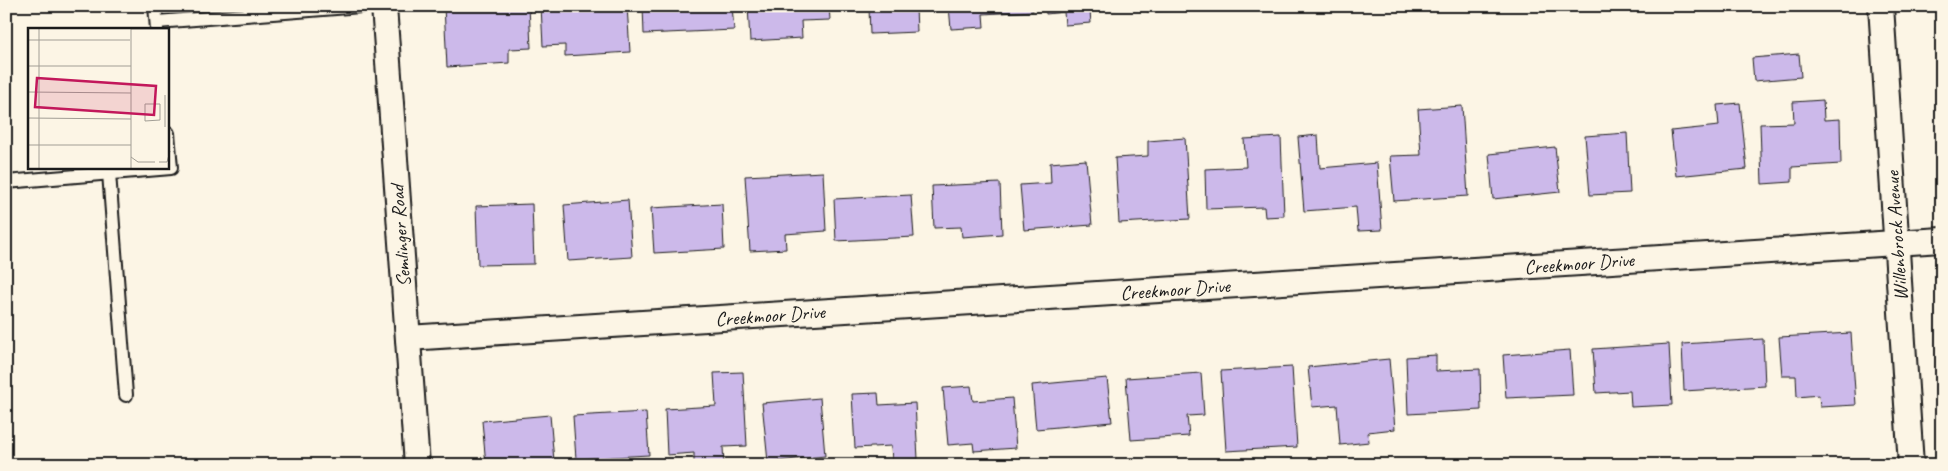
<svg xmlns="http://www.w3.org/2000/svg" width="1948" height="471" font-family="Caveat,sans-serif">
<rect width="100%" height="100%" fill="#fcf5e5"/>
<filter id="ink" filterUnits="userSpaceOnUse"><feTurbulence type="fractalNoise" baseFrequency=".02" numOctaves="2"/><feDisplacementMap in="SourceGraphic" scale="10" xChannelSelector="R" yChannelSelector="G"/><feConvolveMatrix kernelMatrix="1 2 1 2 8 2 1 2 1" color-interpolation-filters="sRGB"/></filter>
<g filter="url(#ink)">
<g fill="#ccb9ea" stroke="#1c1c1c">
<path d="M444 6H529L531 48 509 49V63L447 67Z"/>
<path d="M541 6H627L630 52 565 56V45L543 46Z"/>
<path d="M643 6H732L734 30 644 34Z"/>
<path d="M748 6H829L830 20 801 21 802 38 750 41Z"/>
<path d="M842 6H930V7H916L917 32 870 34 869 8 843 9Z"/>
<path d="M949 6H1032L1033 11 983 14 984 27 951 29Z"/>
<path d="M1045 6H1135V7L1090 11 1091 23 1065 25 1064 12 1046 14Z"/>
<path d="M1146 6H1184V10L1147 12Z"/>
<path d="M1799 54 1801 77 1754 81 1752 58Z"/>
<path d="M1823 100 1824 120 1840 119 1841 164 1792 167V182L1762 184 1760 124 1794 123 1793 102Z"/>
<path d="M1740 103 1747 169 1676 176 1671 131 1719 126 1717 105Z"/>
<path d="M1462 106 1468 196 1394 201 1390 156 1421 155 1418 109Z"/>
<path d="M1627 133 1630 193 1590 195 1585 136Z"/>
<path d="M1318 135 1320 168 1377 163 1382 230 1358 231 1356 207 1304 211 1298 137Z"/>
<path d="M1281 137 1284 216 1265 217 1264 207 1206 209 1205 169 1246 167 1244 139Z"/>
<path d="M1185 138 1190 219 1119 223 1115 158 1148 156V141Z"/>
<path d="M1555 147 1560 192 1493 199 1489 154Z"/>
<path d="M1086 160 1092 225 1024 230 1020 185 1051 183 1050 163Z"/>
<path d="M823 172 826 231 785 234 786 249 750 251 745 176Z"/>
<path d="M1000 183 1002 234 962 237 961 227 934 228 932 186Z"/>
<path d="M911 195 914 237 836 241 834 199Z"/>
<path d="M628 200 632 257 568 261 564 205Z"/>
<path d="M532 204 534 264 478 265 476 206Z"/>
<path d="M722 204 724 249 654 253 651 208Z"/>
<path d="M1851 333 1856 405 1820 407 1819 395 1797 397 1796 376H1782L1779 337Z"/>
<path d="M1763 339 1765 386 1684 391 1682 344Z"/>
<path d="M1669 344 1672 405 1631 407 1630 391 1596 393 1593 349Z"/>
<path d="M1570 350 1573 395 1506 398 1503 355Z"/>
<path d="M1436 355V371L1480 369 1481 410 1408 414 1406 357Z"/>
<path d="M1389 359 1395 429 1368 432 1369 442 1340 445 1337 405 1312 407 1308 367Z"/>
<path d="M1292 367 1297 447 1226 451 1221 371Z"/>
<path d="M743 372 747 446 723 447 724 465H694V453L667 455 665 409 716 406 714 373Z"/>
<path d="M1201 373 1204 415 1187 416 1189 436 1131 440 1126 378Z"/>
<path d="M1107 378 1112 422 1036 429 1032 385Z"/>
<path d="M971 386 973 401 1012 398 1016 448 974 451 973 443 948 445 943 388Z"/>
<path d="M878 393 879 405 915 403 918 459 892 461 891 446 855 448 852 394Z"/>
<path d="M820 398 825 456 768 462 762 403Z"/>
<path d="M646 412 649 455 576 459 573 416Z"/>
<path d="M550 415 554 461 514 465H486L482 421Z"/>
</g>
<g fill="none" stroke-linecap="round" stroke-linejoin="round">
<g stroke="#1c1c1c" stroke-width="16">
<g id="lane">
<path d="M155 6 157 29"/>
<path d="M157 22 361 6"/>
<path d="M109 173 126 395"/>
<path d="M6 182 171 168 168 133"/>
</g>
</g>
<g stroke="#1c1c1c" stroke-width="28">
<g id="street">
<path d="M384 6 417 465"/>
<path d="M1881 6 1911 465"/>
<path d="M408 338 1942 240"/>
</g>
</g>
<use href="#lane" stroke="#fcf5e5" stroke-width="12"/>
<use href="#street" stroke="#fcf5e5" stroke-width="24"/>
</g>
</g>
<g text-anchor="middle" stroke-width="4" stroke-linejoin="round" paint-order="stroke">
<g font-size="20" fill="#1c1c1c" stroke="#fcf5e5">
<text transform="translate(400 236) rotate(-94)" y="7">Semlinger Road</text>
<text transform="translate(1896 236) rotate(-94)" y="7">Willenbrock Avenue</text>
<text transform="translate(1579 263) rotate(-4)" y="7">Creekmoor Drive</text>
<text transform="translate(1175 289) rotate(-4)" y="7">Creekmoor Drive</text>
<text transform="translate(770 315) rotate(-4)" y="7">Creekmoor Drive</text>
</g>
</g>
<g transform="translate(28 28)">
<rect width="141" height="141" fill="#fcf5e5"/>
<path fill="none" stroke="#a29e95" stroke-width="1" d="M103 0V141M103 1H142M0 12H102M0 38H103M0 64 103 65M137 67V99M117 76H132V92L117 93ZM0 90 103 91M0 117H103M103 129 110 134H127M131 134H139L142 123M11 141V0"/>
<path fill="#c2185b" fill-opacity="0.15" stroke="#c2185b" stroke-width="2.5" d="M9 50 128 58 126 87 7 79Z"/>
<rect width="141" height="141" fill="none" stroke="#1c1c1c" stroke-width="2.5"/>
</g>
<rect width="1948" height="471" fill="none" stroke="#fcf5e5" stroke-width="25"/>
<rect x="12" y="12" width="1923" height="446" fill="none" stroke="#1c1c1c" stroke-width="2" filter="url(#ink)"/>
</svg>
